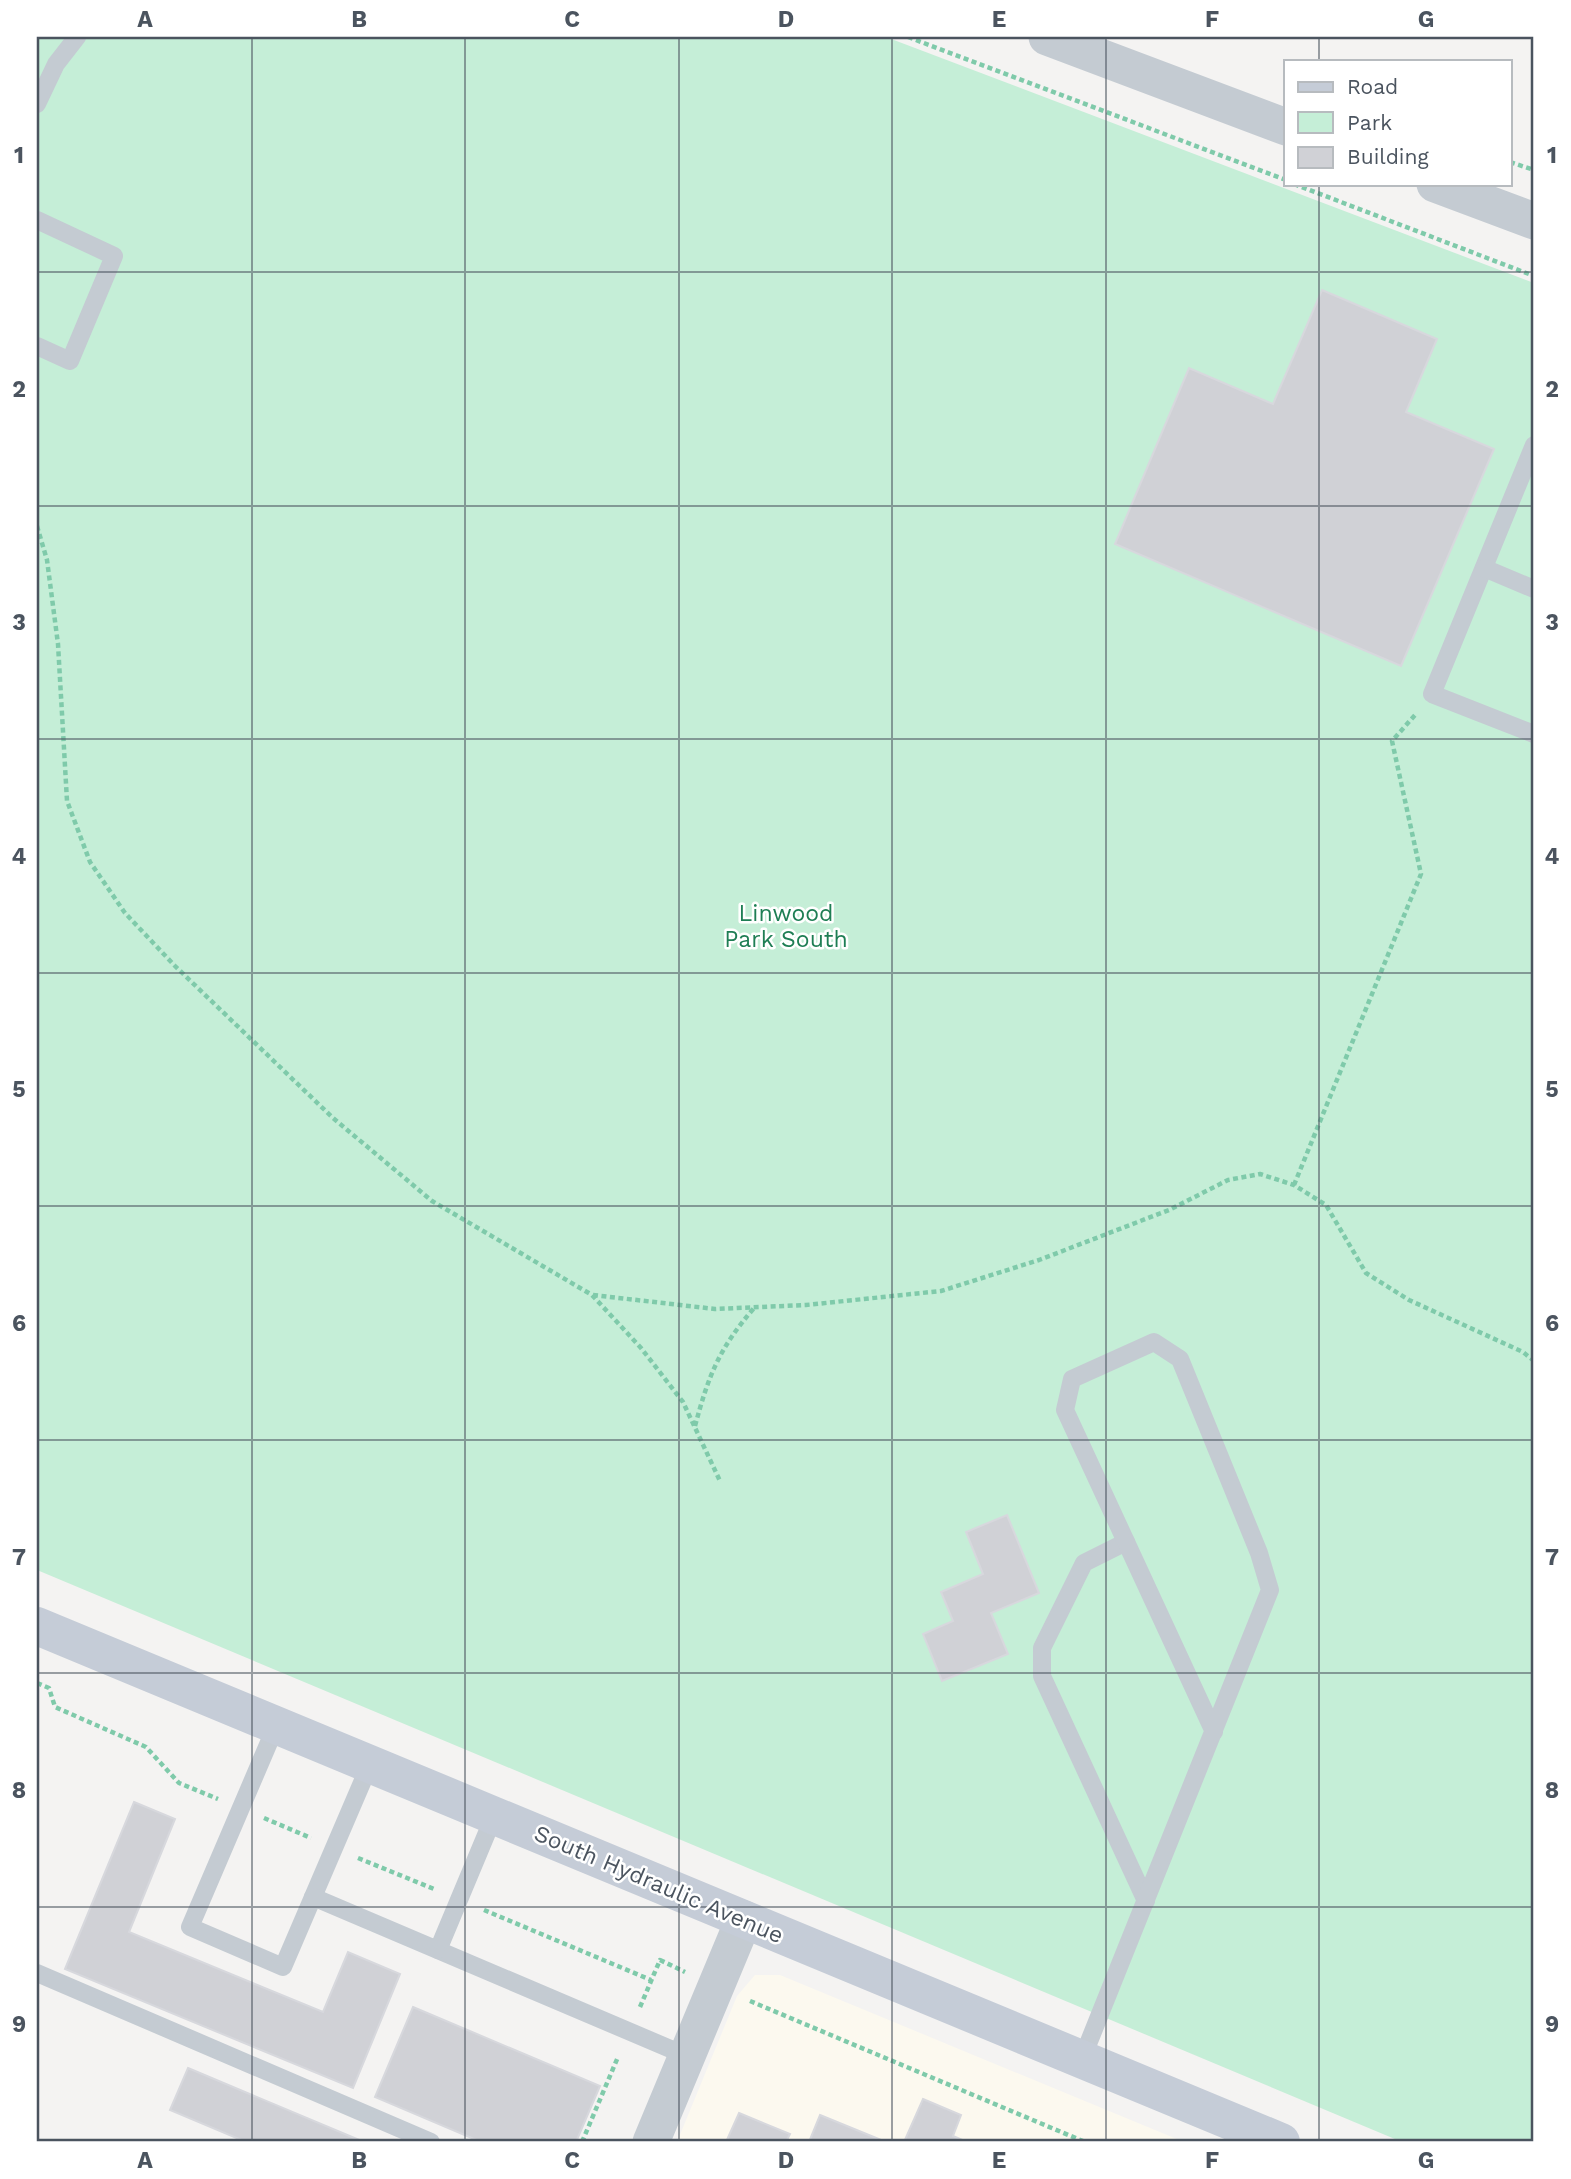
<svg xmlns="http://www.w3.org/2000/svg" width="1571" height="2179" font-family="'Work Sans',sans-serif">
<rect width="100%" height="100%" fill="#f4f3f2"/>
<path fill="#fcf9ef" d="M755 1975H780L1184 2142H677L737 1996Z"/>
<path fill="#c5eed7" d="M37 37H886L1534 283V2142H1402L37 1570Z"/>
<g fill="#d0d1d6" stroke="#d7d8dd" stroke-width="2">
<path d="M1322 290 1437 339 1406 412 1494 449 1401 666 1115 544 1189 368 1273 404Z"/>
<path d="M1007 1515 1039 1593 991 1613 1008 1654 942 1681 923 1634 953 1621 941 1592 983 1574 966 1532Z"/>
<path d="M134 1802 175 1819 129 1932 323 2012 348 1952 400 1974 353 2088 65 1969Z"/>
<path d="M413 2007 600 2086 576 2142H481L375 2097Z"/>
<path d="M188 2068 364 2142H246L170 2110Z"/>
<path d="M923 2099 961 2115 953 2136 967 2142H904Z"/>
<path d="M739 2113 790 2134 786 2142H726Z"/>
<path d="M820 2115 886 2142H809Z"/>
</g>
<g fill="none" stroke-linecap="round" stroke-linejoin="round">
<g stroke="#7fcaaa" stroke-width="4.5" stroke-dasharray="5 3.5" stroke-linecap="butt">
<path d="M908 37 1286 180"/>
<path d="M1510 162 1534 170"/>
<path d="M1294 184 1534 276"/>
<path d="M37 526 47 560 58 644 67 801 90 862 125 913 175 966 333 1118 432 1201 592 1295 641 1348 683 1402 720 1481"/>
<path d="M1294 1185 1421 874 1392 741 1415 715"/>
<path d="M593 1295 715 1309 806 1305 941 1291 1039 1260 1169 1210 1228 1180 1260 1174 1294 1185 1326 1205 1366 1273 1409 1300 1523 1352 1534 1361"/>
<path d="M695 1426C709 1374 719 1349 754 1308"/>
<path d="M37 1683 49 1688 55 1707 146 1747 179 1783 218 1799"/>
<path d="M264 1818 311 1838"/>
<path d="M358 1858 434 1889"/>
<path d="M484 1910 651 1980"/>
<path d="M750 2001 1085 2142"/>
<path d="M640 2007 660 1960 685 1972"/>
<path d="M582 2142 618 2057"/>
</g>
<g stroke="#c4cbd2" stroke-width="18">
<path d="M37 104 56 64 77 37"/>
<path d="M37 220 114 256 70 361 37 346"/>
<path d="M1534 445 1432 694 1534 734"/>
<path d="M1484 568 1534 589"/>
<path d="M1126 1542 1084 1563 1042 1648V1676L1146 1901"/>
<path d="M276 1726 190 1927 283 1967 370 1764"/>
<path d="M313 1897 687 2056"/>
<path d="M438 1950 494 1816"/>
<path d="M37 1973 431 2142"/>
<path d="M1082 2059 1270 1590 1259 1553 1180 1359 1154 1342 1072 1379 1065 1410 1214 1732"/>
</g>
<g stroke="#c4cbd2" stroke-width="37">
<path d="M1047 37 1286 127"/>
<path d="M1435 184 1534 221"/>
<path d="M651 2142 744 1919"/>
</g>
<path stroke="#c5ccd7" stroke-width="38" d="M37 1626 1281 2142"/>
</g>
<path fill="none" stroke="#4b545f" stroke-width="2" stroke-opacity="0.55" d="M252 37V2142M465 37V2142M679 37V2142M892 37V2142M1106 37V2142M1319 37V61M1319 184V2142M37 272H1534M37 506H1534M37 739H1534M37 973H1534M37 1206H1534M37 1440H1534M37 1673H1534M37 1907H1534"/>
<g text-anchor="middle" stroke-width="5" stroke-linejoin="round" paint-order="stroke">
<g font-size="23" fill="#1e7e54" stroke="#fff">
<text x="786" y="921">Linwood<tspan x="786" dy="26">Park South</tspan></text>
</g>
<g font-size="23" fill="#4b545f" stroke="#fff">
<text transform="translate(659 1884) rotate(23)" y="8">South Hydraulic Avenue</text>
</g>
</g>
<rect width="1571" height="2179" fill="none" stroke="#ffffff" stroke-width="77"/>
<rect x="1284" y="60" width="228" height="126" fill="#ffffff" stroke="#b7bbbf" stroke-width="2"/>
<rect x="1298" y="82" width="35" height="10" fill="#c5ccd7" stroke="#b7bbbf" stroke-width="2"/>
<text x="1347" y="94" font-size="21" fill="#4b545f">Road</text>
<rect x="1298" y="112" width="35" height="21" fill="#c5eed7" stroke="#b7bbbf" stroke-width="2"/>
<text x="1347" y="130" font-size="21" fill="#4b545f">Park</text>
<rect x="1298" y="147" width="35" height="21" fill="#d0d1d6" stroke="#b7bbbf" stroke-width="2"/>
<text x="1347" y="164" font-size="21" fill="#4b545f">Building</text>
<rect x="38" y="38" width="1494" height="2102" fill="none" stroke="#4b545f" stroke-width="2.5"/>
<g font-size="23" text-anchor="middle" font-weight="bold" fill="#4b545f">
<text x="145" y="27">A</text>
<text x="359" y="27">B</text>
<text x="572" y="27">C</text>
<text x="786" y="27">D</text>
<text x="999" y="27">E</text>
<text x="1212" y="27">F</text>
<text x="1426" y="27">G</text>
<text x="19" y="163">1</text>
<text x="1552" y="163">1</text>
<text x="19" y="397">2</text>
<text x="1552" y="397">2</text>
<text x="19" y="630">3</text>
<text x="1552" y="630">3</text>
<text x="19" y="864">4</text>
<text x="1552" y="864">4</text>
<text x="19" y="1097">5</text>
<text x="1552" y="1097">5</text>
<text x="19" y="1331">6</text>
<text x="1552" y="1331">6</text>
<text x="19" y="1565">7</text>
<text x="1552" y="1565">7</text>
<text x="19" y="1798">8</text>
<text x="1552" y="1798">8</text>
<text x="19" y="2032">9</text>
<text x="1552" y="2032">9</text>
<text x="145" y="2168">A</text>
<text x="359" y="2168">B</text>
<text x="572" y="2168">C</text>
<text x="786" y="2168">D</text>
<text x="999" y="2168">E</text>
<text x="1212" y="2168">F</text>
<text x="1426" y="2168">G</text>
</g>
</svg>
